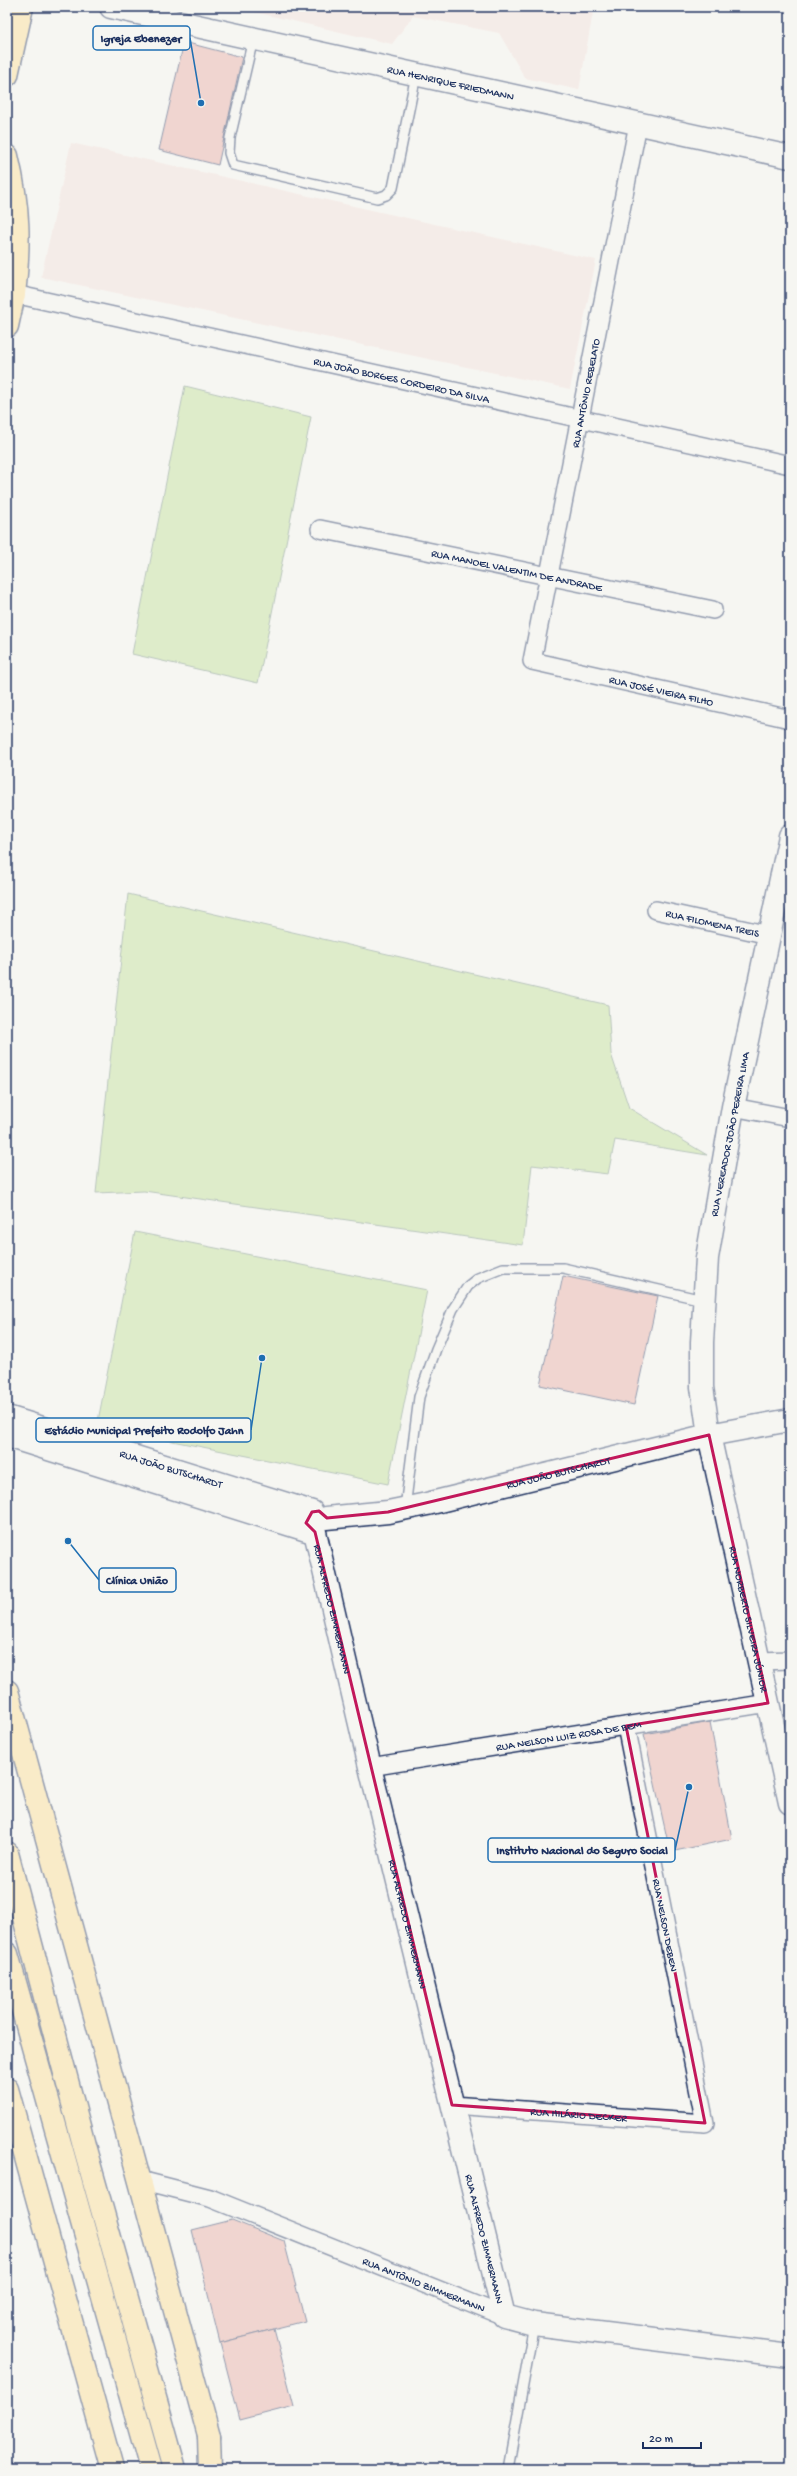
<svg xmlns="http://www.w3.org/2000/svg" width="797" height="2476" font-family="'Gochi Hand',sans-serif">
<rect width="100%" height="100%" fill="#f6f6f2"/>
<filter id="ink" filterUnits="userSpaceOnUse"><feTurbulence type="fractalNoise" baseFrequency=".025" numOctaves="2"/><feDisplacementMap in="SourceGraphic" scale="8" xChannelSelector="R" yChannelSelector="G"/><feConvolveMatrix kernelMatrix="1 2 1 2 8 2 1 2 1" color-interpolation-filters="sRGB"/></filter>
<g filter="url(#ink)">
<g fill="#f2e0db">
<path d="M233 7H594L579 90 525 78 499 33 413 16 392 44Z"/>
<path d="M71 143 596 260 570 389 41 277Z"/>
</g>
<g fill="#c2e199" stroke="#6e887c">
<path d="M185 386 311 417 258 683 132 654Z"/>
<path d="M128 894 608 1005 611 1054 629 1108 707 1155 615 1140 608 1174 532 1165 523 1245 144 1191 96 1193Z"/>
<path d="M135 1232 427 1290 388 1484 97 1426Z"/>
</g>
<g fill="#e8ada6" stroke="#1b2f5e">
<path d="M184 42 242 57 218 165 159 150Z"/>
<path d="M563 1276 658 1296 634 1405 540 1385Z"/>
<path d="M710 1722 732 1839 670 1852 644 1734Z"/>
<path d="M232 2220 284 2241 305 2321 220 2343 192 2230Z"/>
<path d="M274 2329 294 2406 240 2420 220 2343Z"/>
</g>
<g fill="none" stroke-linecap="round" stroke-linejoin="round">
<g stroke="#1b2f5e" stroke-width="12">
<g id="lane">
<path d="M253 39 230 138 229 153 233 165 377 198 386 195 393 188 416 75"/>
<path d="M405 1508 419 1397 436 1349 453 1309 468 1286 478 1278 503 1268H563L703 1300"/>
<path d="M508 2469 534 2324"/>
</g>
</g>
<g stroke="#1b2f5e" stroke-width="20">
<g id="street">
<path id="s1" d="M638 124 532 661 790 719"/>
<path id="s2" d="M14 294 790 465"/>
<path id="s3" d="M320 529 713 610"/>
<path id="s4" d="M656 910 769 935"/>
<path d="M733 1107 790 1118"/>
<path d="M759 1661 790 1660"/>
<path id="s5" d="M370 1767 768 1703"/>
<path id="s6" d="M452 2105 705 2123 626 1726"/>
<path id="s7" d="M140 2180 210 2198 504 2316"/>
</g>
</g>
<g stroke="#1b2f5e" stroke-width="25">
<g id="secondary">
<path id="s8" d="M111 7 790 157"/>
<path id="s9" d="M790 836 733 1107 707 1258 702 1342V1387L709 1435 790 1803"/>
<path id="s10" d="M7 1417 312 1512"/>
<path d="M7 1436 310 1531"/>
<path id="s11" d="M326 1518 388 1512 427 1504 709 1435 790 1420"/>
<path id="s12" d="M315 1532 370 1767 504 2316 534 2324 790 2356"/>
</g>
</g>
<g stroke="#1b2f5e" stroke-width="25">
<g id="primary">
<path d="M7 326 14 294"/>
<path d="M7 1691 209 2436"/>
</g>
</g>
<g stroke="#1b2f5e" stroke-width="25">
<g id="highway">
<path d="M7 75 22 7"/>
<path d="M7 156C19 206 20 242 14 294"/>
<path d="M7 1853 85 2149 175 2469"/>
<path d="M7 1954 151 2469"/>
<path d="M7 2089 112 2469"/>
<path d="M209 2436 210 2469"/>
</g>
</g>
<use href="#lane" stroke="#f6f6f2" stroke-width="9"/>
<use href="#street" stroke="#f6f6f2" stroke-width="17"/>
<use href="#secondary" stroke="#f6f6f2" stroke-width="22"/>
<use href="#primary" stroke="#fdde96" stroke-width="22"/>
<use href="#highway" stroke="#fdde96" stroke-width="22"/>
</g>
</g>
<path d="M0 0H797V2476H0ZM709 1435 768 1703 626 1726 705 2123 452 2105 315 1532 306 1523 312 1512 319 1511 327 1518 388 1512Z" fill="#f6f6f2" fill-opacity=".55" fill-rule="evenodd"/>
<path fill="none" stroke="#c2185b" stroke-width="3" stroke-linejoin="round" d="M709 1435 768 1703 626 1726 705 2123 452 2105 315 1532 306 1523 312 1512 319 1511 327 1518 388 1512Z"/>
<g text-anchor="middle" stroke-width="3" stroke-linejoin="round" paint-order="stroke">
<g font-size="11" fill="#1b2f5e" stroke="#f6f6f2">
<text dy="4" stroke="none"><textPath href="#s8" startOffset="348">RUA HENRIQUE FRIEDMANN</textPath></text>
<text dy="4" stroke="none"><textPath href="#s2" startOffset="397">RUA JOÃO BORGES CORDEIRO DA SILVA</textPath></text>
<text transform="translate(585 393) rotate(-79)" y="4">RUA ANTÔNIO REBELATO</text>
<text dy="4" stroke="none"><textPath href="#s3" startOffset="201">RUA MANOEL VALENTIM DE ANDRADE</textPath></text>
<text dy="4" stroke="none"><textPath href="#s1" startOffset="680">RUA JOSÉ VIEIRA FILHO</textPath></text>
<text dy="4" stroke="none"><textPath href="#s4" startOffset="58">RUA FILOMENA TREIS</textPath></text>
<text transform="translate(729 1134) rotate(-79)" y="4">RUA VEREADOR JOÃO PEREIRA LIMA</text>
<text dy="4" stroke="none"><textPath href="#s10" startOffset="172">RUA JOÃO BUTSCHARDT</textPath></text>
<text dy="4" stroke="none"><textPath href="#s11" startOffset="237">RUA JOÃO BUTSCHARDT</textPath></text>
<text dy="4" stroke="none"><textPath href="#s12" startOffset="79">RUA ALFREDO ZIMMERMANN</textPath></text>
<text dy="4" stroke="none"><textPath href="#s9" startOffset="796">RUA NORBERTO SILVEIRA JÚNIOR</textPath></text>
<text dy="4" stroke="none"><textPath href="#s5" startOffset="201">RUA NELSON LUIZ ROSA DE BEM</textPath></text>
<text dy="4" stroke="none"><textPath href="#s12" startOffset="403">RUA ALFREDO ZIMMERMANN</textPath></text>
<text transform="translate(666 1925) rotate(79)" y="4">RUA NELSON DEBEN</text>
<text dy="4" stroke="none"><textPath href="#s6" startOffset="127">RUA HILÁRIO DECKER</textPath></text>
<text dy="4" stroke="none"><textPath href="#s12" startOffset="727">RUA ALFREDO ZIMMERMANN</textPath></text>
<text dy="4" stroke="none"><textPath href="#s7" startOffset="303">RUA ANTÔNIO ZIMMERMANN</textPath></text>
</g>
</g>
<path fill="none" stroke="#1f6fb2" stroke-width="1.5" d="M201 103L190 38M262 1358L251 1430M68 1541L99 1580M689 1787L675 1850"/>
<g fill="#1f6fb2" stroke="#f6f6f2" stroke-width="1.5">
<circle cx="201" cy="103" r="4"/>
<circle cx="262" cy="1358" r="4"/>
<circle cx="68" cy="1541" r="4"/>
<circle cx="689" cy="1787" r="4"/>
</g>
<g fill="#f6f6f2" stroke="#1f6fb2" stroke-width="1.5">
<rect x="93" y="26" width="97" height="24" rx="4"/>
<rect x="36" y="1418" width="215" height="24" rx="4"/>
<rect x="99" y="1568" width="77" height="24" rx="4"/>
<rect x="488" y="1838" width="187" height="24" rx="4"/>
</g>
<g font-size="12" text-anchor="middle" font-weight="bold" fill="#1b2f5e">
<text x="141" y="42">Igreja Ebenezer</text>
<text x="144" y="1434">Estádio Municipal Prefeito Rodolfo Jahn</text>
<text x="137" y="1584">Clínica União</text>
<text x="582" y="1854">Instituto Nacional do Seguro Social</text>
</g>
<rect width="797" height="2476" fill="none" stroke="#f6f6f2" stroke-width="24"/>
<rect x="12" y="12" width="773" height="2452" fill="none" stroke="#1b2f5e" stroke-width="1.5" filter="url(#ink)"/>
<path d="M643 2442v6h58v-6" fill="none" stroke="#1b2f5e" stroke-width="2"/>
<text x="649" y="2442" font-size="12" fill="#1b2f5e" stroke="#f6f6f2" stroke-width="3" paint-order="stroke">20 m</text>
</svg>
